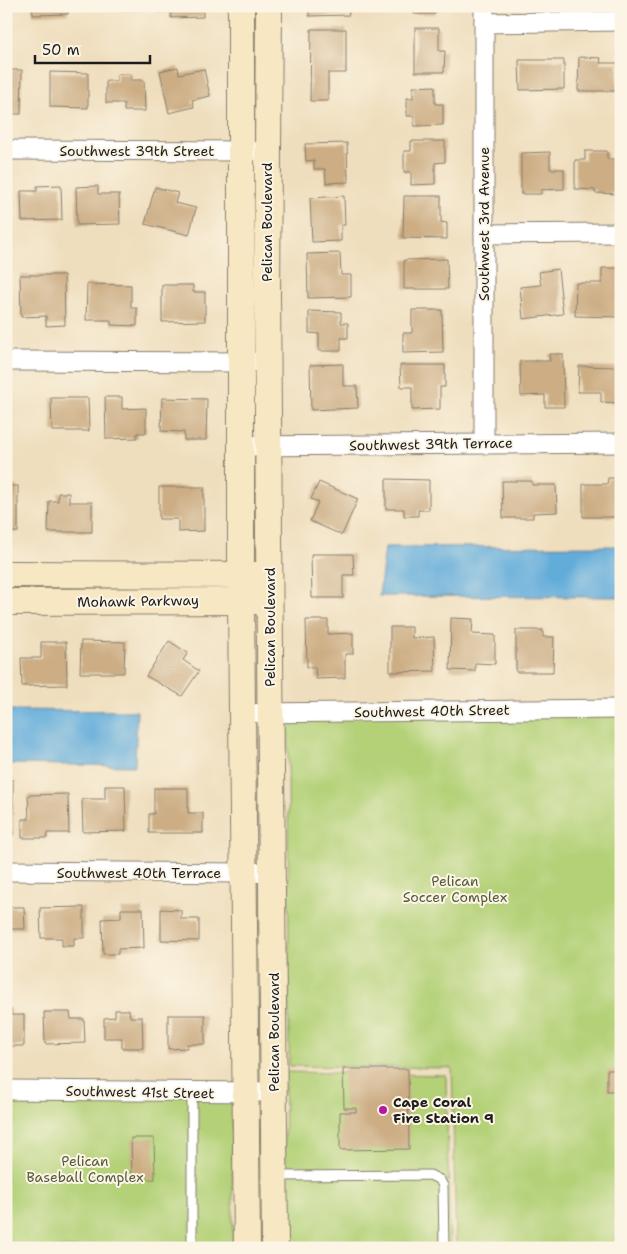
<svg xmlns="http://www.w3.org/2000/svg" width="627" height="1254" font-family="'Shantell Sans',sans-serif">
<rect width="100%" height="100%" fill="#fcf5e5"/>
<filter id="ink" filterUnits="userSpaceOnUse"><feTurbulence type="fractalNoise" baseFrequency=".02" numOctaves="2"/><feDisplacementMap in="SourceGraphic" scale="10" xChannelSelector="R" yChannelSelector="G"/><feConvolveMatrix kernelMatrix="1 2 1 2 8 2 1 2 1" color-interpolation-filters="sRGB"/></filter>
<filter id="wash" filterUnits="userSpaceOnUse"><feTurbulence type="fractalNoise" baseFrequency=".0096" numOctaves="4" result="noise"/><feDisplacementMap in="SourceGraphic" scale="20" xChannelSelector="R" yChannelSelector="G"/><feGaussianBlur stdDeviation="1.12" result="paint"/><feColorMatrix in="noise" values="0 0 0 0 0 0 0 0 0 0 0 0 0 0 0 0 0 1.4 0 .05"/><feComposite in="paint" operator="in"/></filter>
<g filter="url(#wash)">
<rect width="100%" height="100%" fill="#efdebd"/>
<g fill="#b4d178" stroke="#68764a">
<path d="M621 709V1248H456L452 1068 289 1066 288 712Z"/>
<path d="M285 1072 446 1075 450 1248H283Z"/>
<path d="M6 1090 232 1093 233 1248H6Z"/>
</g>
<g fill="#62acda" stroke="#3f647b">
<path d="M621 546V597L379 596 385 547Z"/>
<path d="M6 710 137 711 135 766 6 764Z"/>
</g>
<g id="blocks">
<g fill="#ccad84">
<path d="M32 6H68V14L33 15Z"/>
<path d="M104 6H145V10H103Z"/>
<path d="M158 6H203V17L171 18V12H158Z"/>
<path d="M309 6H348L349 15 309 16Z"/>
<path d="M414 6H436L435 14H414Z"/>
<path d="M415 28H439V51H445L444 72H415Z"/>
<path d="M311 29H346V73H328V101H310Z"/>
<path d="M579 57 601 58 600 63H618L617 91H578Z"/>
<path d="M519 60H564V89L520 90Z"/>
<path d="M178 67 179 74 204 69 210 96 192 100 194 107 169 113 160 71Z"/>
<path d="M6 70H22L21 114H6Z"/>
<path d="M50 72 88 73V108L50 107Z"/>
<path d="M117 74H131V80H144L145 111H124V103H106V81H117Z"/>
<path d="M435 86V104H443V125L414 126V116H407V98H413V87Z"/>
<path d="M411 141H445V162L435 163V184L411 185V172H404V151H411Z"/>
<path d="M347 143 348 182 326 183 325 169H314V160L306 161 305 144Z"/>
<path d="M585 151H607V159H620V194L595 193V190L575 189V160H585Z"/>
<path d="M550 152V169H564V189L541 190V194H521V153Z"/>
<path d="M6 185H9L8 213H6Z"/>
<path d="M61 185 62 220 22 221 21 191H37V186Z"/>
<path d="M98 186V194H119L120 224 77 225 76 187Z"/>
<path d="M155 187 178 193 175 203 196 208 189 235 145 224Z"/>
<path d="M344 196 345 225H341V241L312 242 310 198Z"/>
<path d="M404 196H441V222L447 223V239L403 238Z"/>
<path d="M340 253 341 275H351V297L308 298 307 254Z"/>
<path d="M447 259 448 289H404V260Z"/>
<path d="M602 268H621V317L575 316 576 283H602Z"/>
<path d="M558 269 563 314 523 319 520 287 541 285 539 272Z"/>
<path d="M20 275H64L65 325 46 326V316L21 317Z"/>
<path d="M87 284 131 285V308H137V326L111 325V320H86Z"/>
<path d="M162 285H193V292H205V321L162 322Z"/>
<path d="M412 310H442L443 352 403 353V333H412Z"/>
<path d="M309 311 341 312V323H348V338H341V351H319V334L309 333Z"/>
<path d="M549 354H563L564 407H545V395L521 396 520 361H550Z"/>
<path d="M343 364V386H357L358 408 311 410 310 365Z"/>
<path d="M400 365H445V387H440V409L412 410V387H401Z"/>
<path d="M579 366 618 367V403L601 402V392H578Z"/>
<path d="M105 397H122V409L146 408V433H137V438L106 439Z"/>
<path d="M51 398H88L89 431H52Z"/>
<path d="M162 398 207 399 206 440H184V432L161 431Z"/>
<path d="M608 478H621V517H583V484H607Z"/>
<path d="M386 479 429 480V510H418V516H404V509H386Z"/>
<path d="M502 481H532V485H556L557 512 533 513V518H503Z"/>
<path d="M319 482 358 499 342 535 310 521 318 502 311 499Z"/>
<rect x="6" y="486" width="12" height="46"/>
<path d="M159 487H204V531L178 532V519H159Z"/>
<path d="M58 493H69V502H92V532H48L49 501H58Z"/>
<path d="M311 554H353L354 575H343V598H312Z"/>
<path d="M451 618 473 619 472 634 495 635V664L475 663V671L450 670Z"/>
<path d="M306 620H328V634L353 633V654H345V678L316 679 315 667H307Z"/>
<path d="M390 627H412V638L434 637 435 671 390 672Z"/>
<path d="M516 630H543V637H554L553 672H516Z"/>
<path d="M81 641 125 642 124 673H80Z"/>
<path d="M169 641 188 653 183 660 199 671 182 696 146 676Z"/>
<path d="M41 642H66L67 685 22 686 21 658H41Z"/>
<rect x="6" y="780" width="7" height="55"/>
<path d="M105 786H125L126 831 83 832 82 799H105Z"/>
<path d="M154 788H188V813H203V833H149V814H154Z"/>
<path d="M68 794 69 833H47V838H22V819H29L28 795Z"/>
<path d="M6 907H24L25 929H6Z"/>
<path d="M84 907V938H74V946H62V938H41L40 908Z"/>
<path d="M121 909H143L144 948 118 949V954H103L102 919 121 918Z"/>
<path d="M161 909 181 910V919H199V941L161 940Z"/>
<path d="M6 1009H11V1015H24V1046H6Z"/>
<path d="M115 1010H129L130 1017H142L143 1048H122V1038H104V1018L115 1017Z"/>
<path d="M44 1012H70L71 1019H84L85 1043 45 1044Z"/>
<path d="M168 1015H205V1044H187V1048L168 1049Z"/>
<path d="M343 1069H408L409 1149 340 1150V1112H356V1108H344Z"/>
<rect x="607" y="1070" width="14" height="21"/>
<path d="M131 1138H154L155 1179H132Z"/>
</g>
</g>
</g>
<g filter="url(#ink)">
<use href="#blocks" fill-opacity="0" stroke="#867d6c" stroke-width="1"/>
<g fill="none" stroke-linecap="round" stroke-linejoin="round">
<g stroke="#867d6c" stroke-width="11">
<g id="lane">
<path d="M192 1092V1248"/>
<path d="M278 1176 430 1175 440 1180 443 1186 444 1248"/>
</g>
</g>
<g stroke="#867d6c" stroke-width="21">
<g id="street">
<path d="M484 6V443"/>
<path d="M484 23 621 21"/>
<path d="M6 150 252 151"/>
<path d="M484 234 621 233"/>
<path d="M6 361 252 362"/>
<path d="M242 446 621 443"/>
<path d="M259 713 621 709"/>
<path d="M6 871 244 873 272 872"/>
<path d="M6 1090 274 1092"/>
</g>
</g>
<g stroke="#867d6c" stroke-width="28">
<g id="secondary">
<path d="M241 6V601L247 1248"/>
<path d="M269 6 267 296 275 1248"/>
<path d="M6 574 259 575"/>
<path d="M6 602 258 601"/>
</g>
</g>
<use href="#lane" stroke="#fff" stroke-width="9"/>
<use href="#street" stroke="#fff" stroke-width="19"/>
<use href="#secondary" stroke="#f7e8c3" stroke-width="26"/>
</g>
</g>
<circle fill="#b5179e" stroke="#fcf5e5" stroke-width="2" cx="383" cy="1110" r="5"/>
<g text-anchor="middle" stroke-width="4" stroke-linejoin="round" paint-order="stroke">
<g font-size="14" fill="#1c1c1c" stroke="#fcf5e5">
<text x="137" y="156">Southwest 39th Street</text>
<text transform="translate(267 222) rotate(-90)" y="5">Pelican Boulevard</text>
<text transform="translate(484 224) rotate(-90)" y="5">Southwest 3rd Avenue</text>
<text transform="translate(431 444) rotate(-1)" y="5">Southwest 39th Terrace</text>
<text transform="translate(138 601) rotate(-1)" y="5">Mohawk Parkway</text>
<text transform="translate(270 627) rotate(-90)" y="5">Pelican Boulevard</text>
<text transform="translate(432 711) rotate(-1)" y="5">Southwest 40th Street</text>
<text x="139" y="878">Southwest 40th Terrace</text>
<text transform="translate(274 1032) rotate(-90)" y="5">Pelican Boulevard</text>
<text transform="translate(140 1092) rotate(1)" y="5">Southwest 41st Street</text>
</g>
<g font-size="14" fill="#515b3c" stroke="#fcf5e5">
<text x="455" y="886">Pelican<tspan x="455" dy="16">Soccer Complex</tspan></text>
<text x="85" y="1166">Pelican<tspan x="85" dy="16">Baseball Complex</tspan></text>
</g>
<g font-size="14" font-weight="bold" fill="#1c1c1c" stroke="#fcf5e5" text-anchor="start">
<text x="393" y="1107">Cape Coral<tspan x="393" dy="16">Fire Station 9</tspan></text>
</g>
</g>
<rect width="627" height="1254" fill="none" stroke="#fcf5e5" stroke-width="25"/>
<path d="M35 55v8h115v-8" fill="none" stroke="#1c1c1c" stroke-width="2.5"/>
<text x="42" y="55" font-size="15" fill="#1c1c1c" stroke="#fcf5e5" stroke-width="4" paint-order="stroke">50 m</text>
</svg>
